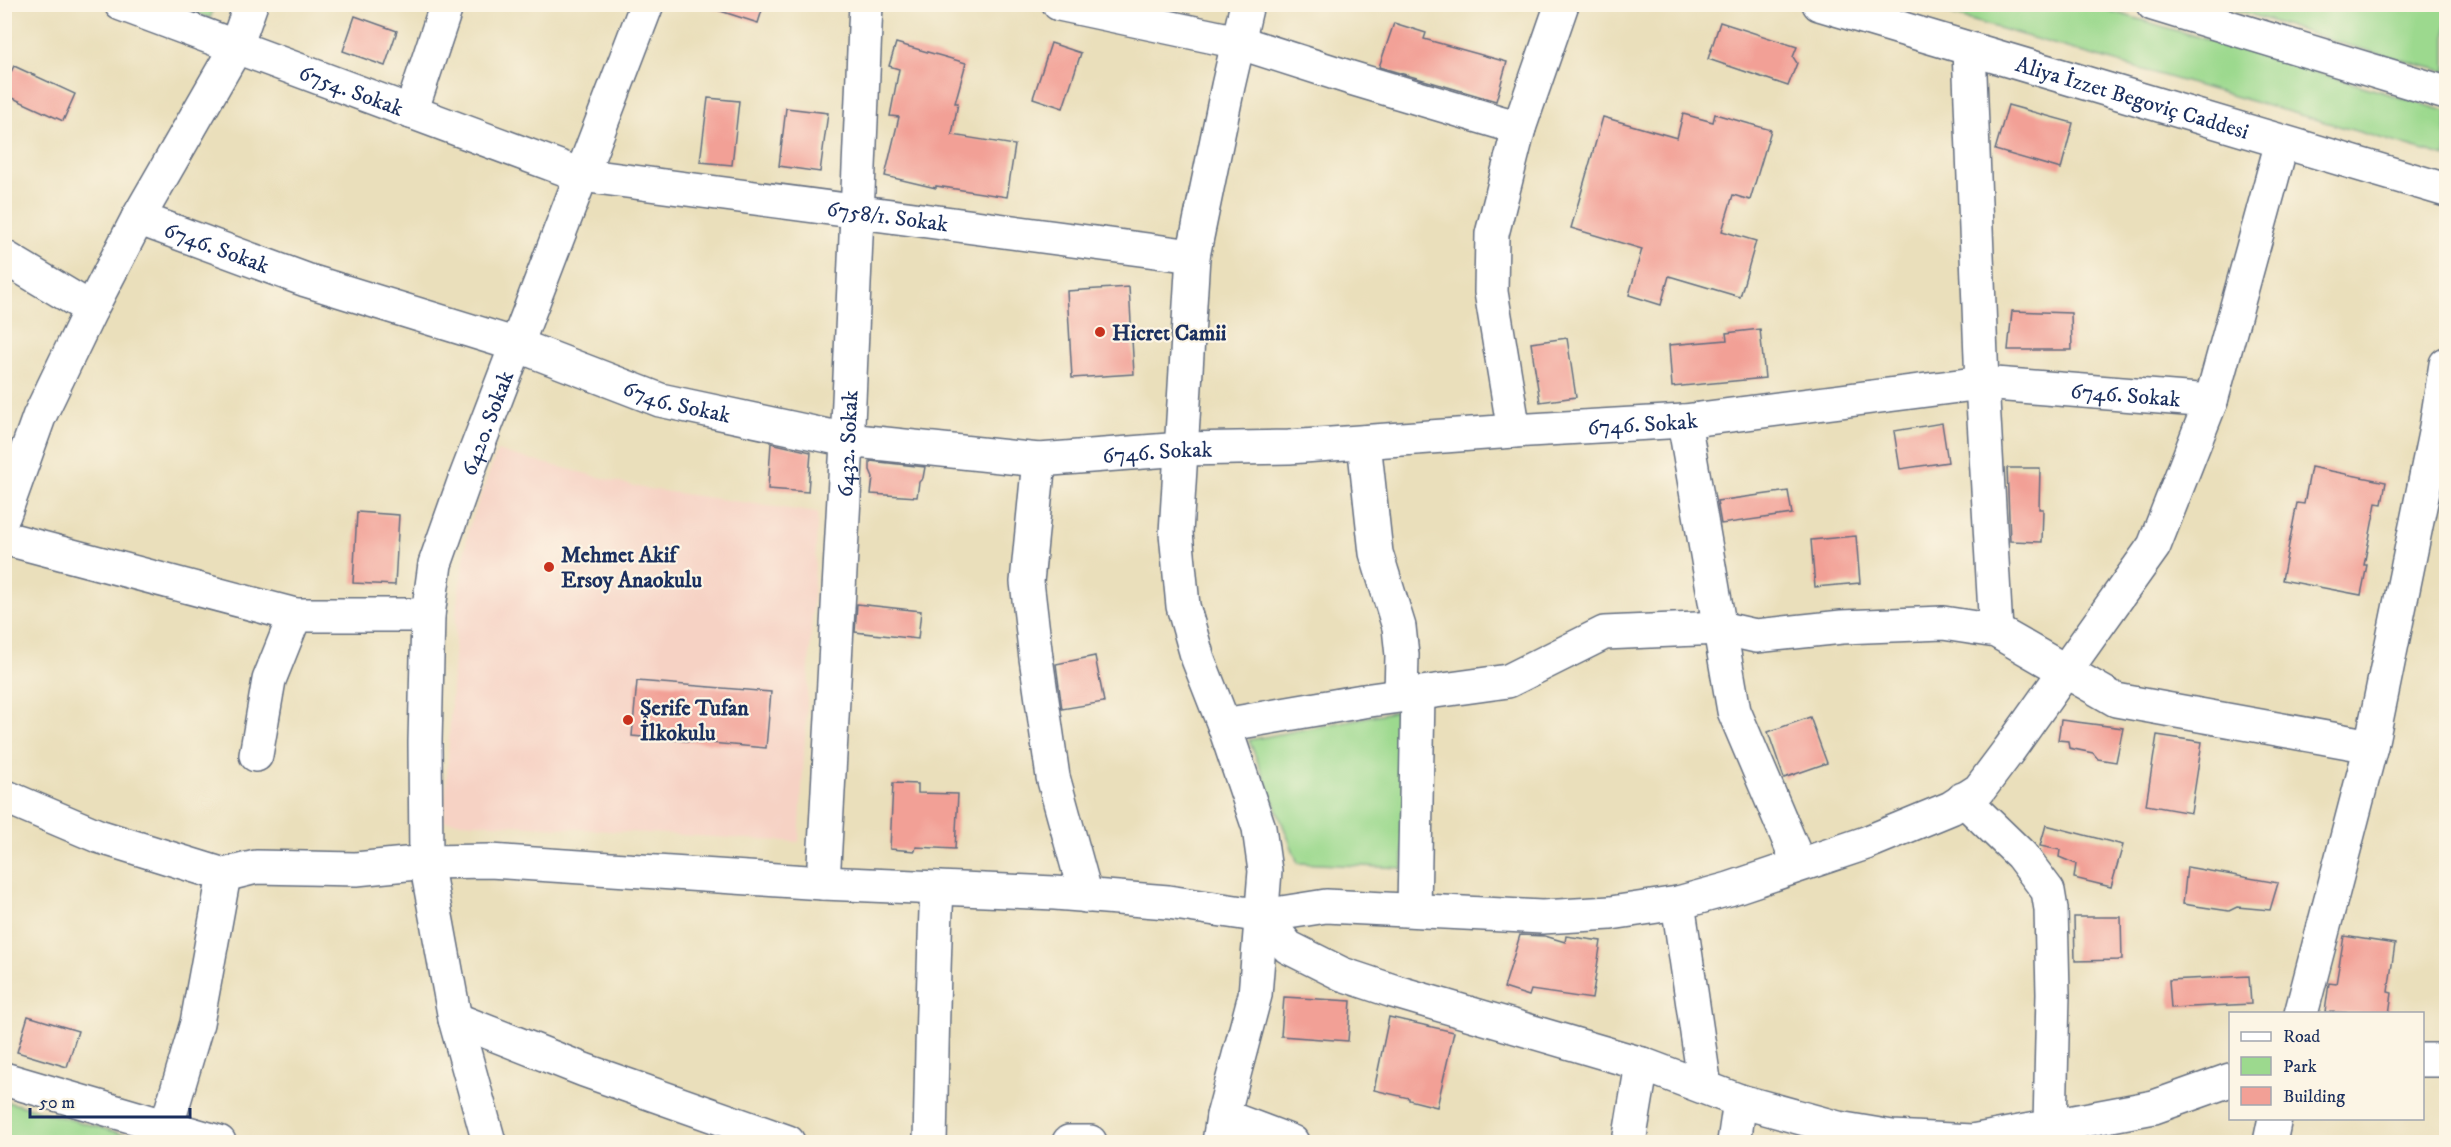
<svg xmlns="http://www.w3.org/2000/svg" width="2451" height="1147" font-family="'IM FELL DW Pica',serif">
<rect width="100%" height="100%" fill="#fcf5e5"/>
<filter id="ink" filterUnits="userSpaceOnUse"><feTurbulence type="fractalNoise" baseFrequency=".0167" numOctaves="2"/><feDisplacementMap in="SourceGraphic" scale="12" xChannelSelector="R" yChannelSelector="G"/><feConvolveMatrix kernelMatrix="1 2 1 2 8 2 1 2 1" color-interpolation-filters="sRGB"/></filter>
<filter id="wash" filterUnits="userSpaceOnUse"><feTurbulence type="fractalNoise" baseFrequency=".008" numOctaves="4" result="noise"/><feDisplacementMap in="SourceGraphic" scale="24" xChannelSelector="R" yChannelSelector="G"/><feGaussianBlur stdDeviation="1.35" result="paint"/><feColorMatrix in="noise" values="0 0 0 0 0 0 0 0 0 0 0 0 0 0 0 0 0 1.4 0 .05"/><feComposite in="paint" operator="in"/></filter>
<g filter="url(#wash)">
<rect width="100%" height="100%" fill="#eadfbb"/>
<path fill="#f6d2c4" d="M497 451 642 488 818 513 799 842 444 821 457 604 468 530Z"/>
<g fill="#9cd98e" stroke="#5c8476" stroke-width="1.5">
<path d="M174 5H215L210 18Z"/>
<path d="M1918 5H2091L2446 111V157Z"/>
<path d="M2224 5H2446V72L2347 45 2224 6Z"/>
<path d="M1407 709 1403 868 1298 863 1249 740Z"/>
<path d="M4 1101 138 1138 137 1142H5Z"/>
</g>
<g id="blocks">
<g fill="#f2a096">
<path d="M712 4H764L758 23 711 8Z"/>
<path d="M355 16 397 31 385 66 343 51Z"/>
<path d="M1720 22 1797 47 1793 57 1797 63 1788 86 1708 59Z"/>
<path d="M1394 23 1426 33 1424 39 1507 62 1496 101 1379 67Z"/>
<path d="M896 43 966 63 955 103H958L952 135 1015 145 1007 197 936 186V188L885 176 899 117 890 116 899 69 889 66Z"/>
<path d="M1051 43 1081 53 1063 108 1033 98Z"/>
<path d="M14 66 75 94 63 121 4 94V86Z"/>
<path d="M708 98 739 101 732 165 700 162Z"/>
<path d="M2008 105 2073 123 2061 169 1995 150Z"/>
<path d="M786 108 828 113 820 172 779 166Z"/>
<path d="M1683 114 1713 122 1715 114 1771 130 1750 200 1733 195 1722 231 1756 241 1740 297 1669 276 1661 305 1629 295 1642 249 1571 228 1603 117 1677 138Z"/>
<path d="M1129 287 1134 374 1072 378 1067 291Z"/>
<path d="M2012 311 2071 313 2072 350H2008Z"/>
<path d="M1760 329 1765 378 1672 387 1669 345 1727 340 1726 333Z"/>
<path d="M1567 338 1576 397 1540 402 1531 343Z"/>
<path d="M1942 423 1948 462 1900 469 1894 431Z"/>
<path d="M771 443 811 452 808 492 768 489Z"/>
<path d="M870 461 925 467 923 478 919 482 917 497 871 494 873 477 870 470Z"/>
<path d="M2311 467 2386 482 2382 504 2376 503 2364 565H2367L2361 595 2282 580 2297 503 2304 504Z"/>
<path d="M2007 468H2040L2039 509H2043L2042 542 2010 541Z"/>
<path d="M1788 491 1792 514 1721 524 1717 501Z"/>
<path d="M357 512 399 515 395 585 353 583Z"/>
<path d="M1856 536 1860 583 1815 587 1811 540Z"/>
<path d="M857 604 921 611 918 639 855 632Z"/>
<path d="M1095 656 1104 702 1062 709 1056 664Z"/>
<path d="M637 681 771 692 766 748 632 736Z"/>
<path d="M1810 717 1827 763 1784 778 1768 732Z"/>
<path d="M2061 720 2123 728 2116 762 2098 759 2093 753 2069 748 2068 741 2058 740Z"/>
<path d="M2157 735 2202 742 2191 813 2146 805Z"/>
<path d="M893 783 918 784V793L958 794 955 849 916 847 915 851 890 849Z"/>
<path d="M2046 825 2123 845 2111 887 2074 878 2076 864 2059 857 2060 850 2040 846Z"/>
<path d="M2187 867 2278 883 2270 910 2237 907 2229 911 2183 904Z"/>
<path d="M2074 917H2121L2122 960 2075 961Z"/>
<path d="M1520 935 1545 936 1565 942 1566 936 1601 941 1592 999 1531 990 1529 996 1504 988Z"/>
<path d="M2344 936 2395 944 2388 992 2392 993 2389 1014 2325 1012 2329 983 2336 984Z"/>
<path d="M2249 976 2251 1004 2171 1008 2169 980Z"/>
<path d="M1284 997 1351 1001 1348 1041 1281 1036Z"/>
<path d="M28 1016 78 1031 67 1067 17 1052Z"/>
<path d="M1389 1017 1454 1032 1437 1107 1409 1100V1098L1374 1090Z"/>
</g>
</g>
</g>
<g filter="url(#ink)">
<use href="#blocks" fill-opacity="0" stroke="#636d7f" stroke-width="1.5"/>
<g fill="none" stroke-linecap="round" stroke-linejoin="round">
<g stroke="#636d7f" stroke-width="36">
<g id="minor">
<path id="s1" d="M121 4 581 175 1193 256"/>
<path d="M1059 4 1238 42 1351 78 1519 128"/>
<path d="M1969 49 1982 383 1996 631"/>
<path d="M411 112 447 4"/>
<path id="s2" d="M138 218 306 280 517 345 660 400 847 440 1039 460 1182 449 1289 447 1514 431 1684 421 1982 383 2211 401"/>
<path d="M4 257 91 309"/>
<path d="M1684 421 1734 711 1799 864"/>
<path d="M1514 431 1491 292 1492 234 1519 128 1562 4"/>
<path d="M1364 442 1376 553 1399 627 1402 655 1401 695"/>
<path d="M1039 460 1027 582 1036 658 1053 777 1086 896"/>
<path d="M4 515 39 417 91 309 138 218 235 49 251 4"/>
<path d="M4 538 295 615H428"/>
<path d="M1224 725 1363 701 1508 681 1604 633 1720 628 1756 636 1842 627 1943 623 1996 631 2116 700 2371 746"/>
<path d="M256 755 269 680 295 615"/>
<path d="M4 796 98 836 224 875 256 867 356 869 426 862 490 861 823 883 1055 893 1168 902 1263 916 1326 906 1542 917 1611 913 1678 903 1729 889 1866 843 1951 808 1979 790 2009 750 2154 546 2211 401 2282 142"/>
<path d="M1963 799 2021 855 2048 891 2051 909 2053 994 2050 1126"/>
<path id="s3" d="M823 883 848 424 866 4"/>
<path d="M1678 903 1705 1087"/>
<path d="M1414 910 1418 693"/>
<path d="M1263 916 1288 947 1342 974 1393 991 1642 1064 1740 1101 1838 1128 1892 1137 1972 1141 2154 1107 2230 1080"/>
<path d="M2301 1014 2371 746 2435 433 2446 364"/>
<path d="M455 1019 584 1070 788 1142"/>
<path d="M2422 1060H2446"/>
<path d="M4 1079 219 1142"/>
<path d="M1223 1116 1292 1142"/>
<path d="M162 1142 197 1023 224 875"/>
<path id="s4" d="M489 1142 455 1019 426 862 425 742 428 615 435 564 464 482 647 4"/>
<path d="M930 1142C932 1058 933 973 937 888"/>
<path d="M1069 1142H1090"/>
<path d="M1219 1142 1223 1116 1255 995 1265 871 1259 828 1224 725 1198 659 1183 606 1176 533 1193 256 1228 86 1247 4"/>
<path d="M1629 1142 1642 1064"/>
<path d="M1734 1142 1740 1101"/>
<path d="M2270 1142 2275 1118"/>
</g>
</g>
<g stroke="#636d7f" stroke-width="36">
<g id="major">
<path id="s5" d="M1819 4 2446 190"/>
<path d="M2153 4 2446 93"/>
</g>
</g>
<use href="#minor" stroke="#fff" stroke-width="33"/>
<use href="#major" stroke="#fff" stroke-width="33"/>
</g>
</g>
<g fill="#c8321e" stroke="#fcf5e5" stroke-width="2">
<circle cx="1100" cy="332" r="6"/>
<circle cx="549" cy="567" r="6"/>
<circle cx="628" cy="720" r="6"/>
</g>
<g text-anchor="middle" stroke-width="4.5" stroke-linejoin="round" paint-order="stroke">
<g font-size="22" fill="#1b2f5e" stroke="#fcf5e5">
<text dy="8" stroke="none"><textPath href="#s1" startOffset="246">6754. Sokak</textPath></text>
<text dy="8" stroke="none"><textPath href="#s5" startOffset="327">Aliya İzzet Begoviç Caddesi</textPath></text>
<text dy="8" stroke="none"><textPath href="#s1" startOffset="800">6758/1. Sokak</textPath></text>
<text dy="8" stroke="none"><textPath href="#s2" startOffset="84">6746. Sokak</textPath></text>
<text dy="8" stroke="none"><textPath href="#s2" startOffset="2028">6746. Sokak</textPath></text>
<text dy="8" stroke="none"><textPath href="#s2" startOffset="570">6746. Sokak</textPath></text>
<text dy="8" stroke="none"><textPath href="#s2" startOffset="1542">6746. Sokak</textPath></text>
<text dy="8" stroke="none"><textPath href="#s4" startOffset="736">6420. Sokak</textPath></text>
<text dy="8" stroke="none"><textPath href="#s3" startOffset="440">6432. Sokak</textPath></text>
<text dy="8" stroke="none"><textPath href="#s2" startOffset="1056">6746. Sokak</textPath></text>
</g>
<g font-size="22" font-weight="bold" fill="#1b2f5e" stroke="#fcf5e5" text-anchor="start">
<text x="1112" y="340">Hicret Camii</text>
<text x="561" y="562">Mehmet Akif<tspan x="561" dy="25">Ersoy Anaokulu</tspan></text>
<text x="640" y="715">Şerife Tufan<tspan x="640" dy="25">İlkokulu</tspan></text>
</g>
</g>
<rect width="2451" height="1147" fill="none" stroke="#fcf5e5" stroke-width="24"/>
<rect x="2229" y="1012" width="195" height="108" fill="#fcf5e5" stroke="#a2a6af" stroke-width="1.5"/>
<rect x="2241" y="1032" width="30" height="9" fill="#ffffff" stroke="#a2a6af" stroke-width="1.5"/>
<text x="2283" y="1042" font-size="18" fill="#1b2f5e">Road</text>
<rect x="2241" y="1057" width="30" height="18" fill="#9cd98e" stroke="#a2a6af" stroke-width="1.5"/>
<text x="2283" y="1072" font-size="18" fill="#1b2f5e">Park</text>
<rect x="2241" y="1087" width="30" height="18" fill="#f2a096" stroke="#a2a6af" stroke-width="1.5"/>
<text x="2283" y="1102" font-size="18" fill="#1b2f5e">Building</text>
<path d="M30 1108v9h160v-9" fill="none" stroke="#1b2f5e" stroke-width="3"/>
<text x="39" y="1108" font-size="18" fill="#1b2f5e" stroke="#fcf5e5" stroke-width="4.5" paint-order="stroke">50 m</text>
</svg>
